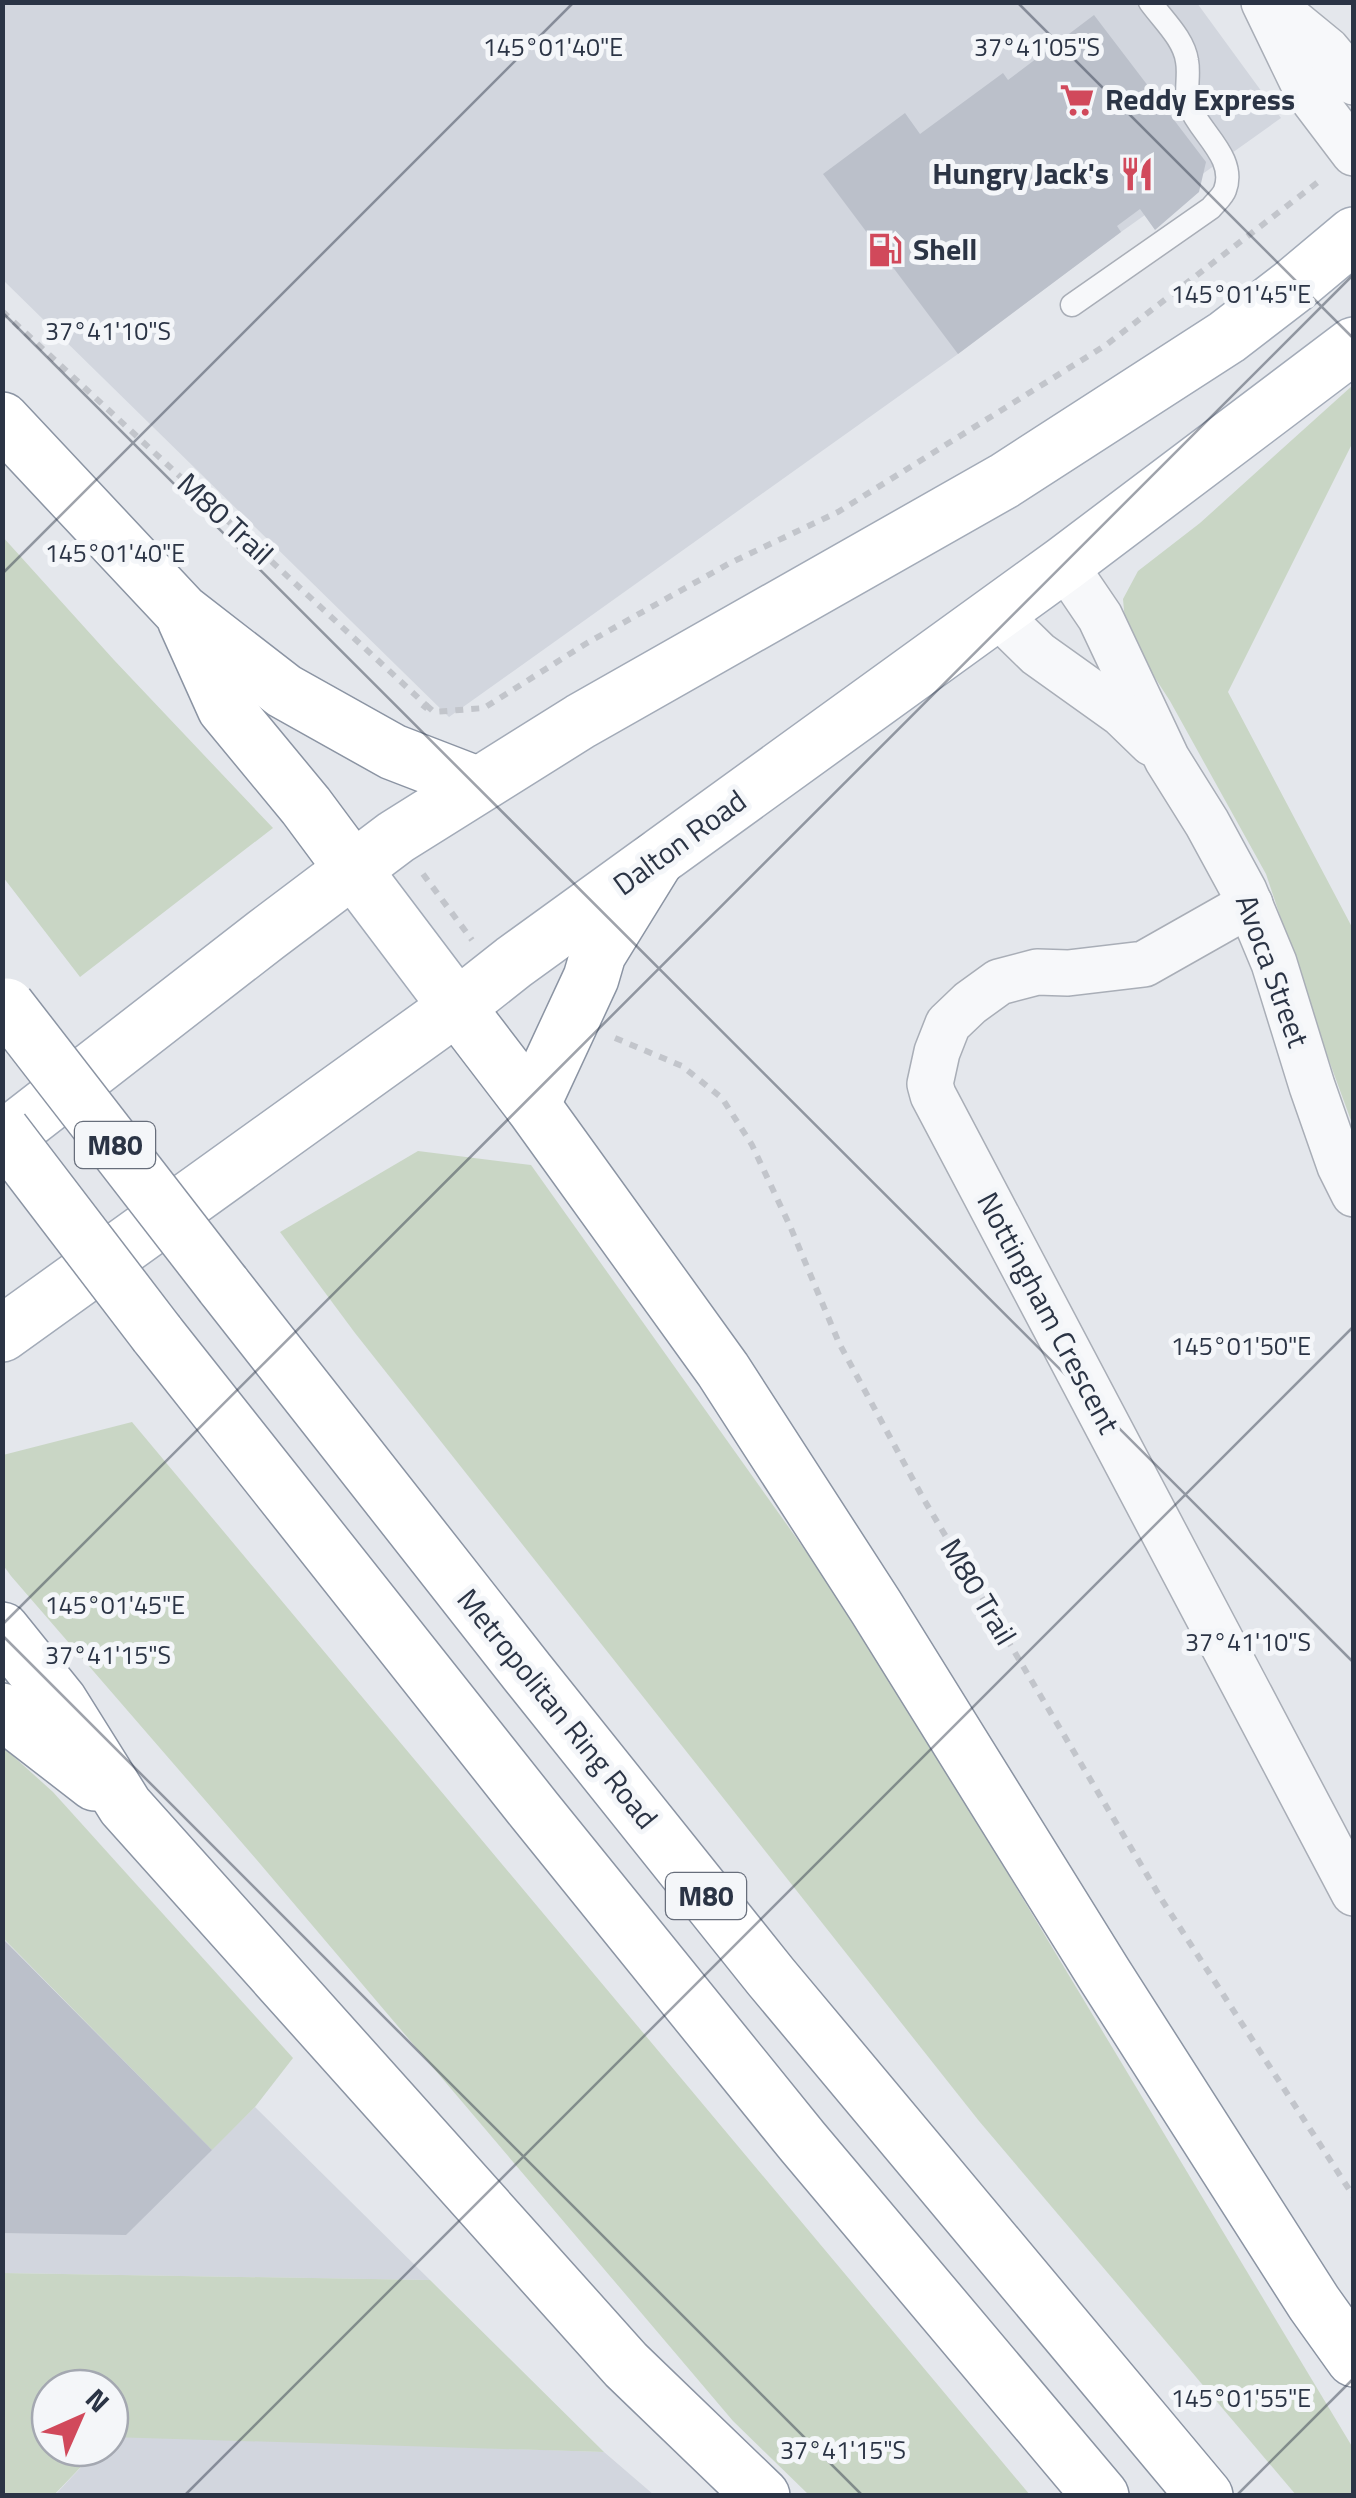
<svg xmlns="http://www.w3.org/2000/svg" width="1356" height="2498" font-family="'Titillium Web',sans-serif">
<rect width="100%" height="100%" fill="#e4e7ec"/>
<g fill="#d2d6de">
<path d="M2 3H1197L1281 118 1121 232 958 354 449 717 3 280Z"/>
<path d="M2 1938 212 2149 255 2107 430 2280 3 2273Z"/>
<path d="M111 2435 604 2452 654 2495 54 2496 99 2448H110Z"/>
</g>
<g fill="#c9d6c5">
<path d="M1353 385V442L1228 692 1353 929V1126L1323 1044 1266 874 1170 701 1126 633 1123 599 1138 571 1200 523Z"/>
<path d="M2 536 114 660 273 828 80 977 3 877Z"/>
<path d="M418 1151 531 1165 859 1626 1353 2448V2495H1296L979 2121 355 1333 280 1232Z"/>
<path d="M132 1422 1030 2495H809L733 2421 256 1859 11 1576 3 1565V1455Z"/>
<path d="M3 1747 53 1792 293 2058 255 2107 212 2150 3 1938Z"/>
<path d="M3 2273 430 2280 604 2452 110 2437V2388H50V2448H99L54 2495H3Z"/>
</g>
<g fill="#bbc0ca">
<path d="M1094 15 1206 162 1199 192 1155 230 1140 209 1117 226 1121 232 958 354 823 174 905 113 920 134 1003 73 1008 80Z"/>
<path d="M2 1938 212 2150 126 2235 2 2233Z"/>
</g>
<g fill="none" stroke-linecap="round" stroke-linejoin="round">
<g stroke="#a9aeb7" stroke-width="25">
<path id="service" d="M1072 305 1211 208C1215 203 1223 196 1225 190 1237 158 1200 133 1190 107 1184 93 1190 76 1187 61 1184 39 1163 20 1150 2"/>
</g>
<g stroke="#a9aeb7" stroke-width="48">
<g id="minor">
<path d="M1264 2 1307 91 1354 153"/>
<path d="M1271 4 1327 50 1354 82"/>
<path d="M1064 564 1100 617 1167 759 1207 823 1244 891 1274 963 1312 1086 1340 1166 1354 1194"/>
<path d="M996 613 1038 654 1122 714 1152 743"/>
<path d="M1250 904 1144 964 1068 973 1037 972 999 982 970 1003 948 1024 937 1052 930 1084 933 1095 1354 1893"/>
</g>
</g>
<g stroke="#a3abb8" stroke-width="58">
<g id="primary">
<path d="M352 868 457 1007"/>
<path d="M2 1140 266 935 396 837 581 721 1004 481 1227 337 1292 287 1354 235"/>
<path d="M2 1334 457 1007 514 962 1064 564 1354 345"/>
</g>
</g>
<g stroke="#8b94a3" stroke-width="58">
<g id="motorway">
<path d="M2 420 182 612 284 691 393 752 476 784"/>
<path d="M185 619 225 708 306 806 352 868"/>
<path d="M457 1007 532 1105 723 1370 876 1607 1104 1974 1314 2303 1354 2359"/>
<path d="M532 1105 591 978 598 954 656 860"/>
<path d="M223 1285 527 1672 771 1977 1205 2496"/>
<path d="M157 1334 535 1811 802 2141 1101 2496"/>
<path d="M2 1630 60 1702 125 1806 626 2365 762 2496"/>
<path d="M2 1711 95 1783"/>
</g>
</g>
<g stroke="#c2c5cb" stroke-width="6" stroke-dasharray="8 8" stroke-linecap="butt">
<path d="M2 311 426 705 420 713"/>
<path d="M426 705 434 712 484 708 587 643 730 563 838 512 1106 345 1322 179"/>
<path d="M423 874 472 940"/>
<path d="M615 1038 682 1066 722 1098 752 1145 790 1226 839 1343 923 1498 1162 1900 1354 2197"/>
</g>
<use href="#service" stroke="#f7f8fa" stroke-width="22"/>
<use href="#minor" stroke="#f7f8fa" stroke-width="45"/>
<use href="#primary" stroke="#fff" stroke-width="55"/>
<use href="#motorway" stroke="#fff" stroke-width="55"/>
<g stroke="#8b94a3" stroke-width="58" stroke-linecap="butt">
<g id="motorway-bridge">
<path d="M7 1006 223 1285"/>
<path d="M2 1131 157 1334"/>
</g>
</g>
<use href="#motorway-bridge" stroke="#fff" stroke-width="55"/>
</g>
<path fill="none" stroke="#2b3445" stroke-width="2.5" stroke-opacity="0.45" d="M1017 2 1354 339M2 312 1354 1663M2 574 574 2M2 1625 1354 274M2 1635 863 2496M184 2496 1354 1326M1236 2496 1354 2378"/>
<defs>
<g id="supermarket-bare" transform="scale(2.7)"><path d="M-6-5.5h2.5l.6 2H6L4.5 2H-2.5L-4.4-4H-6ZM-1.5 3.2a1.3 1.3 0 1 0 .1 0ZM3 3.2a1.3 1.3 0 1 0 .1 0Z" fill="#d1495b" stroke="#f4f6f9" stroke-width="2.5" paint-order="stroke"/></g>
<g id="restaurant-bare" transform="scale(2.7)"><path d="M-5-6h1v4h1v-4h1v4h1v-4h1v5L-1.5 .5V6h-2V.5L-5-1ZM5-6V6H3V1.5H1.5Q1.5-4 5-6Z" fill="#d1495b" stroke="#f4f6f9" stroke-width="2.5" paint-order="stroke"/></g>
<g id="fuel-bare" transform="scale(2.7)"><path d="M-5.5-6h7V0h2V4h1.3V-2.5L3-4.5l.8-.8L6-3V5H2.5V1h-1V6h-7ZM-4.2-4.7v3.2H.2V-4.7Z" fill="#d1495b" stroke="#f4f6f9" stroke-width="2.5" paint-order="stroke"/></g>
</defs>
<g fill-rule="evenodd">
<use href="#supermarket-bare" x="1077" y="100"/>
<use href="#restaurant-bare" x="1137" y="174"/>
<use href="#fuel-bare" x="885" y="250"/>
</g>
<g text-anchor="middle" stroke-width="10" stroke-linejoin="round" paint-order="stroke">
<g fill="#f4f6f9" stroke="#676e7b" stroke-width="2.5">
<rect x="75" y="1122" width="80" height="46" rx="8"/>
<rect x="666" y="1873" width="80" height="46" rx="8"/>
</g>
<g font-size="28" font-weight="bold" fill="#2b3445">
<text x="115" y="1155">M80</text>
<text x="706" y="1906">M80</text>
</g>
<g font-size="30" font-weight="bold" fill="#2b3445" stroke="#f4f6f9" text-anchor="start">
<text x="1105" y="110">Reddy Express</text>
<text x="1109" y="184" text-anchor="end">Hungry Jack's</text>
<text x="913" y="260">Shell</text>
</g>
<g font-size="30" fill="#2b3445" stroke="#f4f6f9">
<text transform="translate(225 519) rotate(43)" y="10">M80 Trail</text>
<text transform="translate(680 843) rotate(-36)" y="10">Dalton Road</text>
<text transform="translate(1272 971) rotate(70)" y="10">Avoca Street</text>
<text transform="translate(1048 1313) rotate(62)" y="10">Nottingham Crescent</text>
<text transform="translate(978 1592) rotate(59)" y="10">M80 Trail</text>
<text transform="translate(557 1709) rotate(51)" y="10">Metropolitan Ring Road</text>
</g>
</g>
<g font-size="25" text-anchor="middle" fill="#2b3445" stroke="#f4f6f9" stroke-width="10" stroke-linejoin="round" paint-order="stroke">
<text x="553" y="56">145°01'40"E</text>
<text x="1037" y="56">37°41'05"S</text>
<text x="1241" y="303">145°01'45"E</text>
<text x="108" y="340">37°41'10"S</text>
<text x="115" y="562">145°01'40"E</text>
<text x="1241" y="1355">145°01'50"E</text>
<text x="115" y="1614">145°01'45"E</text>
<text x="1248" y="1651">37°41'10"S</text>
<text x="108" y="1664">37°41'15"S</text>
<text x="1241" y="2407">145°01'55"E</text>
<text x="843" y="2459">37°41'15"S</text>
</g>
<rect width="1356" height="2498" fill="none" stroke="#2b3445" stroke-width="10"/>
<g transform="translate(80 2418) rotate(45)"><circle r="48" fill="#f4f6f9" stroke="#a4a8b1" stroke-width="2.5"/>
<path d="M0-8L18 38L0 25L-18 38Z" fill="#d1495b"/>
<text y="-15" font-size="28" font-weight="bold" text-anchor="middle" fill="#2b3445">N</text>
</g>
</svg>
